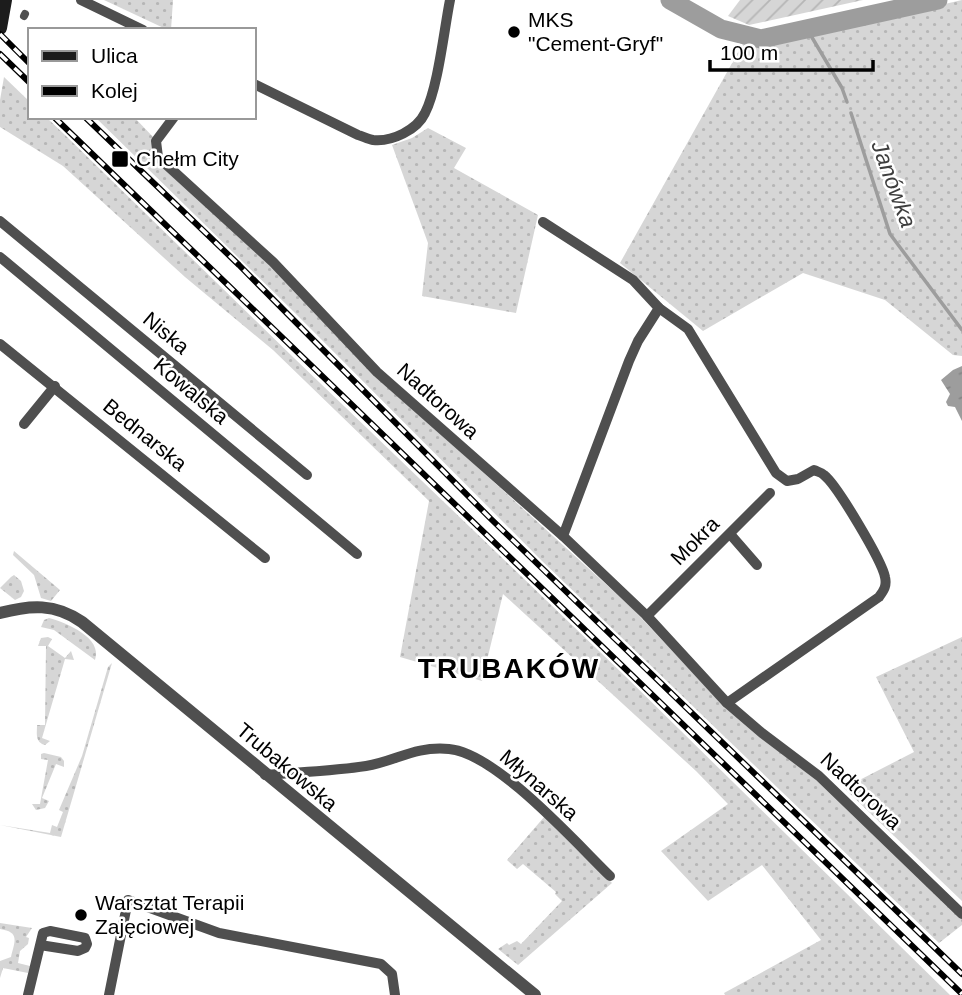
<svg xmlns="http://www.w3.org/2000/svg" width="962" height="995" font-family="Helvetica,sans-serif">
<defs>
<pattern id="grass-dots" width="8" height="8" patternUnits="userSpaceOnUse" patternTransform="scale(1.75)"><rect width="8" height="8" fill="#d6d6d6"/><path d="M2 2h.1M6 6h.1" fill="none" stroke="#b6b6b6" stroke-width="1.8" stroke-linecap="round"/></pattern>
<pattern id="garden-furrows" width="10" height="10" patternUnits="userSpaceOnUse" patternTransform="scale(1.75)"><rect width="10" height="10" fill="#d6d6d6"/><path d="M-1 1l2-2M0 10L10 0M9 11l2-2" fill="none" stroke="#b6b6b6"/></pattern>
<pattern id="water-ripples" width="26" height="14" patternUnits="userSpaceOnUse" patternTransform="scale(1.75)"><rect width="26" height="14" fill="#9d9d9d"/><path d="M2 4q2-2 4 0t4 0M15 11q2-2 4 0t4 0" fill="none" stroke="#858585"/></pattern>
</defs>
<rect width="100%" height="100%" fill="#fff"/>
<g fill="url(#grass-dots)">
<path d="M104 0H173L171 30H168Z"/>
<path d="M962 0V356L953 355 885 300 803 273 703 331 620 263 745 40 764 46Z"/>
<path d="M4 77 30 102V117H46L66 136 294 358 624 675 950 995H725L724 993 821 940 762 865 708 901 661 851 728 804 696 771 503 594 482 681 400 657 429 501 273 350 185 277 63 166 0 127V100Z"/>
<path d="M95 117H134L154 138 158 157 272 264 375 374 631 607 726 708 818 779 962 919V925L939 943 541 560 293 311Z"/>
<path d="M428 128 466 148 454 168 538 215 516 313 422 296 428 243 392 145 412 138Z"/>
<path d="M14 551 60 590 51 601 41 598 34 575 13 555Z"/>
<path d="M14 575 21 581 24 591 21 597 15 600 0 588 11 577Z"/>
<path d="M49 618C67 623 103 638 95 660L54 630 41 627 44 620Z"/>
<path d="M48 637 52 639 48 646 65 658 71 651 74 660 65 659 42 738 50 741 45 745C35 742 37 734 37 725H45L46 646H38L41 638Z"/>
<path d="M962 637V901L844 788 914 752 876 677Z"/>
<path d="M112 663 61 837 0 825 50 833 52 825 57 827 63 812 59 810 82 756 108 667Z"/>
<path d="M44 753 61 757 64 761V767L56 764 42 798 49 801 45 808 36 810 32 804H40L48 760 41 759V754Z"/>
<path d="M545 816 612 883 518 965 498 949 507 943 509 945 517 941 521 944 562 901 555 894 556 892 523 864 517 869 507 860Z"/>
<path d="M0 923 32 928 26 937 29 938 28 944 20 951 18 963 30 966 28 973 3 968 0 978V961L11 957C15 941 20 932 0 929Z"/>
</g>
<path fill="url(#garden-furrows)" d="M740 0H863L749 25 728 16Z"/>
<path fill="url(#water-ripples)" d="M962 366V421L955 407 948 406 946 402 950 394 941 380 953 370Z"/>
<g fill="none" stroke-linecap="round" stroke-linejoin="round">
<g stroke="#9d9d9d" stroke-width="3.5">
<path d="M807 29 842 88 847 102"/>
<path d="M851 113 890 234 962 330"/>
</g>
<path stroke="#9d9d9d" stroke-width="19" d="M670 0 721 29 761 39 938 0"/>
<path stroke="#4f4f4f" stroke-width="8" d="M24 16 25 14"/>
<g stroke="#4f4f4f" stroke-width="10">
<path d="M81 0 143 30"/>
<path d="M254 84 358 135C362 136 368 139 373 140 392 142 417 130 425 113 438 88 444 30 450 0"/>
<path d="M174 117 156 141 158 157 273 262 377 372 563 536 647 616 727 703 762 733 819 776 962 914"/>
<path d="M0 221 307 475"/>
<path d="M543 222 633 280 659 308 688 329 776 473 787 481 798 479 814 470C818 472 821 472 824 475 837 485 882 561 885 577 887 586 884 590 879 597L727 703"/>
<path d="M0 257 357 554"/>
<path d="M0 344 265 558"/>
<path d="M24 424 55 386"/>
<path d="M730 534 757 565"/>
<path d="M563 536 629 361 638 341 659 308"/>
<path d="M647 616 770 493"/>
<path d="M265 775C299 772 333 771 366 766 397 761 413 746 449 749 496 753 575 842 610 876"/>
<path d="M28 995 43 933 50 931 85 938 87 944 85 948 78 951 40 945"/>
<path d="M109 995 128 900 219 933 381 964 392 974 395 995"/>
</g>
<path stroke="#4f4f4f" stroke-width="12" d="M0 613C30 605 55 603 82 622L535 995"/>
<path stroke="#1c1c1c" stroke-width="14" d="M0 28 5 0"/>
<g stroke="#000" stroke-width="6">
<g id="rail">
<path d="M0 34 30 64"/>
<path d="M0 54 30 83"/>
<path d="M54 117 962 994"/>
<path d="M85 117 239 265 491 519 962 974"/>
</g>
</g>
<use href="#rail" stroke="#fff" stroke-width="3.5" stroke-dasharray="10" stroke-linecap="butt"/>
</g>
<g fill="#000" stroke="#fff" stroke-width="2.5">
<circle cx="514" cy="32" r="7"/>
<rect x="111" y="150" width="18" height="18" rx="3.5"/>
<circle cx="81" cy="915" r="7"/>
</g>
<g text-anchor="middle" stroke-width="5" stroke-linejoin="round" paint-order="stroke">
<g font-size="21" fill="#000" stroke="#fff" text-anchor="start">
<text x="528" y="27">MKS<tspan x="528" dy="24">"Cement-Gryf"</tspan></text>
<text x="136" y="166">Chełm City</text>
<text x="95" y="910">Warsztat Terapii<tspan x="95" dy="24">Zajęciowej</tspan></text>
</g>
<g font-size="21" fill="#000" stroke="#fff">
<text transform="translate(166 333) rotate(40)" y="7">Niska</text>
<text transform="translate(191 391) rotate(40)" y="7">Kowalska</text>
<text transform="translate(438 401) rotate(42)" y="7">Nadtorowa</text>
<text transform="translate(145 435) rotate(39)" y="7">Bednarska</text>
<text transform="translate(695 541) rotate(-45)" y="7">Mokra</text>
<text transform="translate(287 767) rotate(40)" y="7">Trubakowska</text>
<text transform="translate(539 785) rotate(41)" y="7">Młynarska</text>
<text transform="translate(861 791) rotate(43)" y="7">Nadtorowa</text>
</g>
<g font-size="23" font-style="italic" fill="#3e3e3e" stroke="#fff">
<text transform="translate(894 184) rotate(70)" y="8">Janówka</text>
</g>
<g font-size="28" font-weight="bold" letter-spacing="2" fill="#000" stroke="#fff">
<text x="509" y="678">TRUBAKÓW</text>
</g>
</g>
<rect x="28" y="28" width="228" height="91" fill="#ffffff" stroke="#999999" stroke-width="2"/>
<rect x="42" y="51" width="35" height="10" fill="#1c1c1c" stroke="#999999" stroke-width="2"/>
<text x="91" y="63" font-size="21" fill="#000000">Ulica</text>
<rect x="42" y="86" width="35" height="10" fill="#000000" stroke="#999999" stroke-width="2"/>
<text x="91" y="98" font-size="21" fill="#000000">Kolej</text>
<path d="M710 60v10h163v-10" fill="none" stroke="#000000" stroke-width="3.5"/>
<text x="720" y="60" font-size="21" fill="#000000" stroke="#ffffff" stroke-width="5" paint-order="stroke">100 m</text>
</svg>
